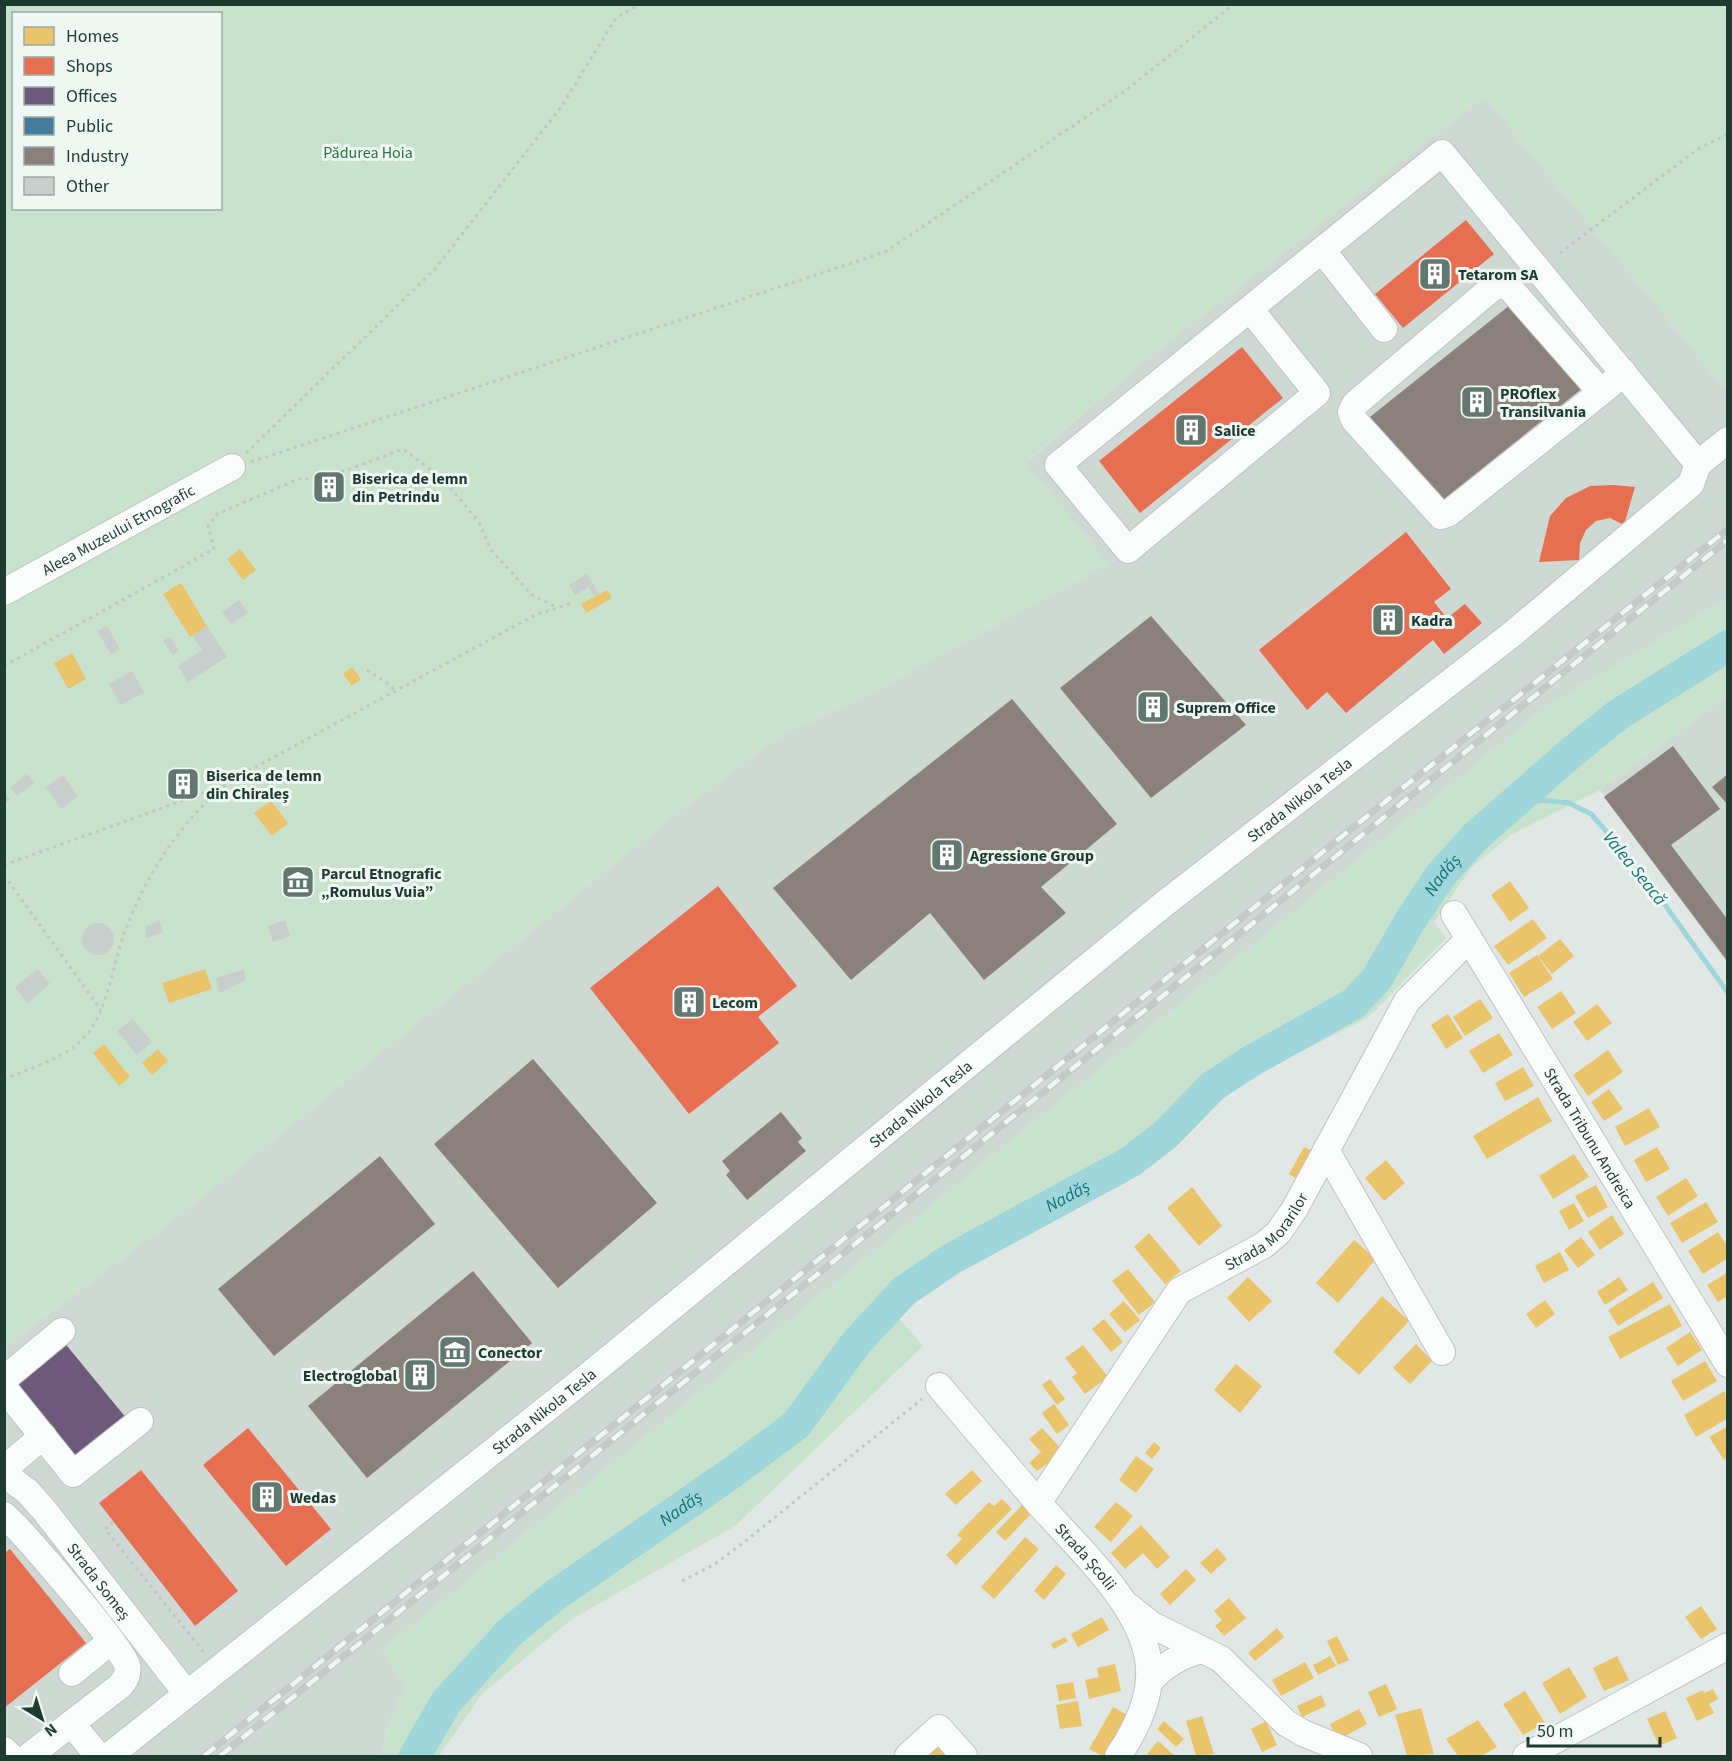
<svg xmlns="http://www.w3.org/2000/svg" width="1732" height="1761" font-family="'Source Sans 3',sans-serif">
<rect width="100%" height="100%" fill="#e1e7e4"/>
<g fill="#ced9d3">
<path d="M1484 97 1727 391V599L1548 706 382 1650 406 1686 387 1727 380 1756H5V1347L182 1213 690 803 784 734 877 690 1108 564 1026 463 1149 357Z"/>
<path d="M1727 696V963L1600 790Z"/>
</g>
<g fill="#c9e2ce" fill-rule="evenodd">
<path d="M4 5H1727V391L1484 97 1149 357 1026 462 1108 564 877 690 784 734 690 803 182 1213 5 1347ZM14 14H220V208H14Z"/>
<path d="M1727 599V696L1600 790 1512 834 1471 868 1434 922 1446 938 1369 1017 1226 1090 1154 1154 1103 1190 949 1273 895 1314 923 1346 735 1526 572 1619 482 1694 439 1756H380L387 1727 406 1686 382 1650 1548 706Z"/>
</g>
<g fill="#e9c46a">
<path d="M240 549 256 570 243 580 227 559Z"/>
<path d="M181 583 207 626 190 637 163 594Z"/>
<path d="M607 590 612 598 586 613 581 604Z"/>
<path d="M72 653 86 679 68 689 54 663Z"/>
<path d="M352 667 361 679 352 686 343 674Z"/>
<path d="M271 801 288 823 272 836 254 813Z"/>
<path d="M1510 881 1529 908 1510 922 1491 895Z"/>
<path d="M1533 919 1547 938 1508 965 1494 946Z"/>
<path d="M1560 939 1574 956 1552 974 1538 956Z"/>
<path d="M1537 955 1553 979 1524 997 1509 973Z"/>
<path d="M205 969 212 989 169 1003 162 983Z"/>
<path d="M1561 991 1576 1013 1552 1029 1537 1007Z"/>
<path d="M1480 999 1493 1018 1465 1036 1453 1017Z"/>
<path d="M1597 1004 1612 1023 1587 1041 1573 1022Z"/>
<path d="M1448 1014 1463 1038 1446 1049 1431 1025Z"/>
<path d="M1499 1033 1513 1055 1483 1073 1469 1051Z"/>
<path d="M104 1044 130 1077 119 1086 93 1053Z"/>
<path d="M158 1049 168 1061 152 1075 142 1063Z"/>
<path d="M1608 1050 1623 1072 1588 1096 1573 1075Z"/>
<path d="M1523 1067 1534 1086 1505 1101 1495 1083Z"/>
<path d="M1609 1089 1623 1109 1604 1121 1591 1102Z"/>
<path d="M1538 1097 1552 1121 1487 1159 1473 1136Z"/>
<path d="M1649 1108 1660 1127 1625 1146 1615 1127Z"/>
<path d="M1304 1147 1318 1154 1302 1182 1289 1174Z"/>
<path d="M1657 1147 1670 1169 1646 1182 1634 1160Z"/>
<path d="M1574 1154 1589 1177 1553 1199 1539 1176Z"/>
<path d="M1386 1160 1405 1183 1384 1201 1365 1178Z"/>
<path d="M1686 1178 1698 1196 1668 1216 1656 1197Z"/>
<path d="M1596 1185 1608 1207 1588 1218 1575 1196Z"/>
<path d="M1192 1187 1222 1226 1199 1246 1167 1208Z"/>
<path d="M1706 1202 1718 1222 1682 1243 1670 1223Z"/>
<path d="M1574 1203 1584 1221 1569 1230 1559 1211Z"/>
<path d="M1612 1215 1624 1234 1600 1250 1588 1232Z"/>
<path d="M1718 1232 1728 1247V1258L1703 1274 1688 1251Z"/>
<path d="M1149 1233 1181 1271 1165 1284 1134 1247Z"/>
<path d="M1581 1237 1595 1255 1578 1268 1564 1250Z"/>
<path d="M1354 1240 1376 1259 1338 1303 1316 1283Z"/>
<path d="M1560 1252 1569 1270 1544 1283 1535 1266Z"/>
<path d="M1128 1269 1155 1302 1139 1315 1112 1281Z"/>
<path d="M1728 1272V1296L1718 1302 1707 1285Z"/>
<path d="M1248 1277 1272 1301 1249 1322 1227 1298Z"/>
<path d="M1619 1277 1628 1290 1605 1305 1597 1292Z"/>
<path d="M1653 1282 1663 1298 1618 1326 1608 1310Z"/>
<path d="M1382 1296 1409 1321 1359 1375 1333 1352Z"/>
<path d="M1545 1300 1555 1314 1536 1328 1526 1314Z"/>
<path d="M1124 1301 1140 1320 1125 1332 1109 1314Z"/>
<path d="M1670 1304 1682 1326 1620 1359 1608 1337Z"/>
<path d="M1104 1319 1123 1342 1111 1352 1092 1329Z"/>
<path d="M1690 1332 1702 1350 1678 1366 1666 1348Z"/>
<path d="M1416 1344 1432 1361 1410 1384 1393 1368Z"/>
<path d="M1083 1345 1108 1377 1085 1394 1072 1377 1077 1373 1065 1358Z"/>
<path d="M1705 1361 1717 1381 1683 1401 1671 1381Z"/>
<path d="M1236 1364 1262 1386 1240 1413 1214 1390Z"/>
<path d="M1050 1379 1065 1399 1057 1405 1042 1385Z"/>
<path d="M1725 1391 1728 1418 1696 1437 1684 1415Z"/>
<path d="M1054 1404 1069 1425 1057 1434 1042 1413Z"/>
<path d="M1728 1426V1458L1724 1460 1709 1437Z"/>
<path d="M1042 1428 1064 1452 1037 1471 1029 1463 1041 1452 1029 1439Z"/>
<path d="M1154 1442 1161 1448 1152 1459 1145 1453Z"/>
<path d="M1136 1456 1154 1469 1136 1493 1119 1480Z"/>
<path d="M972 1470 982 1481 956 1505 945 1494Z"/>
<path d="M1002 1499 1012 1509 956 1565 946 1555 962 1539 957 1535 989 1502 994 1506Z"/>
<path d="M1116 1502 1133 1516 1111 1542 1094 1527Z"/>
<path d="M1023 1504 1032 1513 1005 1541 996 1532Z"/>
<path d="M1141 1525 1170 1557 1157 1569 1143 1553 1125 1569 1111 1553Z"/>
<path d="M1025 1537 1039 1549 994 1599 981 1587Z"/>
<path d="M1217 1548 1227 1559 1211 1574 1200 1563Z"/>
<path d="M1056 1565 1066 1574 1044 1600 1034 1591Z"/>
<path d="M1186 1569 1196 1580 1170 1605 1160 1594Z"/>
<path d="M1229 1598 1246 1618 1224 1636 1215 1626 1222 1620 1214 1611Z"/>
<path d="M1701 1606 1717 1629 1701 1639 1685 1617Z"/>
<path d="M1102 1617 1109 1630 1078 1647 1071 1634Z"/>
<path d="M1277 1628 1284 1637 1255 1661 1248 1653Z"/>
<path d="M1337 1636 1349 1660 1338 1665 1327 1641Z"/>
<path d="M1065 1637 1068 1641 1054 1649 1051 1644Z"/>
<path d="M1330 1656 1336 1666 1318 1675 1313 1665Z"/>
<path d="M1617 1656 1629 1680 1604 1691 1593 1668Z"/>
<path d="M1305 1662 1314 1678 1281 1696 1272 1680Z"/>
<path d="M1115 1664 1121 1691 1089 1699 1085 1680 1099 1677 1097 1668Z"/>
<path d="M1569 1667 1587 1697 1560 1714 1542 1683Z"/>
<path d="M1073 1682 1076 1698 1059 1701 1056 1685Z"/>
<path d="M1386 1684 1397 1709 1379 1717 1368 1692Z"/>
<path d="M1713 1689 1718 1699 1709 1704 1714 1713 1697 1721 1686 1698 1703 1690 1704 1693Z"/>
<path d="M1525 1691 1545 1723 1523 1735 1503 1704Z"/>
<path d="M1321 1695 1326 1706 1302 1717 1297 1706Z"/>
<path d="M1078 1701 1082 1726 1060 1729 1056 1705Z"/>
<path d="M1113 1707 1129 1716 1106 1756H1103L1089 1749Z"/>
<path d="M1421 1708 1434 1754 1407 1756 1395 1715Z"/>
<path d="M1359 1709 1367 1724 1338 1740 1330 1724Z"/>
<path d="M1665 1711 1677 1738 1659 1746 1647 1719Z"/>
<path d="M1202 1716 1214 1754 1196 1756 1186 1721Z"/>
<path d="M1478 1720 1497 1747 1481 1756H1458L1446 1739Z"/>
<path d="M1164 1721 1184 1739 1176 1747 1157 1729Z"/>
<path d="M1266 1721 1277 1745 1262 1752 1251 1729Z"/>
<path d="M940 1741 954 1756H923Z"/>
<path d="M1158 1741 1175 1756H1150L1147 1754Z"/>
</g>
<g fill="#e76f51">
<path d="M1466 220 1494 254 1403 328 1375 294Z"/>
<path d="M1242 347 1283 398 1140 513 1099 461Z"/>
<path d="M1614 485 1635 487 1624 525 1610 518 1596 521 1586 530 1580 543 1579 560 1539 562 1550 516 1566 498 1590 486Z"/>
<path d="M1406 532 1451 589 1434 602 1447 618 1465 604 1482 623 1444 654 1433 640 1346 713 1327 692 1307 710 1259 650Z"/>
<path d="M718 886 797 986 758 1017 779 1043 689 1114 590 988Z"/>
<path d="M248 1428 331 1529 286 1566 203 1465Z"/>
<path d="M141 1470 238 1591 195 1626 99 1503Z"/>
<path d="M10 1549 86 1643 4 1708V1553Z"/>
</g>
<path fill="#6d597a" d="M63 1341 127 1419 77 1460 13 1381Z"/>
<g fill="#457b9d">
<path d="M337 476 343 481 341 489 321 497 315 493V485Z"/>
<path d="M185 772 189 773 195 782 194 788 188 787 175 796 168 793V787Z"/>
</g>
<g fill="#8a817c">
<path d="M1515 301 1584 387 1439 503 1370 417Z"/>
<path d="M1151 616 1246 725 1151 798 1060 688Z"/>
<path d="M1012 699 1117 824 1041 887 1066 913 984 980 930 913 851 980 773 888Z"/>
<path d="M1673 746 1720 809 1671 845 1728 920V962L1604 797Z"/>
<path d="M1728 774V805L1712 787Z"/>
<path d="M533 1059 657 1203 558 1288 434 1144Z"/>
<path d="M781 1112 802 1138 798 1142 806 1151 747 1200 726 1175 730 1171 722 1161Z"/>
<path d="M380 1156 435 1224 274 1356 218 1289Z"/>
<path d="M473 1271 532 1343 367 1478 308 1406Z"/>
</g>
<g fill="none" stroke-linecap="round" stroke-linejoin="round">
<path stroke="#9ed6d9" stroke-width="5" d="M1510 808 1542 800 1569 803 1591 814 1640 870 1728 993"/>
<path stroke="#9ed6d9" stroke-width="32" id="s1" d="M415 1756 446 1702 510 1632 554 1596 733 1472 796 1425 856 1343 904 1291 951 1259 1130 1162 1165 1135 1213 1086 1251 1061 1353 1004 1376 980 1410 921 1440 876 1475 837 1572 752 1619 714 1728 646"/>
</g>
<g fill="#c8cecb">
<path d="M587 574 599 594 594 596 589 587 575 595 569 585Z"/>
<path d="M239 600 248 613 231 624 222 612Z"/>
<path d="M107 626 120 649 111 654 97 631Z"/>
<path d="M207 626 227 657 188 682 178 666 202 650 193 636Z"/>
<path d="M170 637 179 651 173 655 163 641Z"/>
<path d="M132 671 144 692 121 705 109 684Z"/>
<path d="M27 774 34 783 17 796 10 787Z"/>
<path d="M63 775 78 796 61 809 46 787Z"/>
<path d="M4 792 10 800 4 804Z"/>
<path d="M285 920 290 936 273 942 268 926Z"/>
<path d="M159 921 163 932 147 938 145 926Z"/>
<circle cx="98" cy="939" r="16"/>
<path d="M38 969 50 984 27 1003 15 987Z"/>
<path d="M244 969 246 980 219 993 216 978Z"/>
<path d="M133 1019 152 1042 137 1055 117 1031Z"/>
</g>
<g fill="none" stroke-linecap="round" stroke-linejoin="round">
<g stroke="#bec4c1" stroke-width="28">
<g id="minor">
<path d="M1250 309 1317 393 1128 550 1058 465 1322 250"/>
<path d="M1384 329 1322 250 1442 153 1698 464"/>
<path d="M1601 392 1508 286 1501 284 1491 289 1355 404 1351 412 1354 420 1441 516 1449 513 1601 392 1624 373"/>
<path id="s2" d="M4 592 232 467"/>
<path id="s3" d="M1454 914 1728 1364"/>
<path d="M1326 1150 1442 1352"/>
<path d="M4 1379 62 1331"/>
<path id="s4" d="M939 1386C972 1425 1006 1465 1039 1504 1076 1546 1139 1602 1148 1659 1154 1693 1137 1728 1118 1756"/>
<path d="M4 1388 73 1474 140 1421"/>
<path d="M4 1469 43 1436"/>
<path id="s5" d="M4 1474 27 1491 44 1510 187 1694"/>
<path id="s6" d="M1038 1503 1179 1291 1264 1245 1278 1233 1294 1210 1407 1001 1469 939"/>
<path d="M4 1515C21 1529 125 1651 127 1665 129 1674 125 1680 120 1686L29 1756"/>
<path d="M1128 1606 1152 1625 1221 1659 1286 1723 1303 1733 1359 1756"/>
<path d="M72 1673 111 1641"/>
<path d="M1149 1682C1164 1665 1180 1655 1202 1650"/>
<path d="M72 1724 98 1756"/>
<path d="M4 1750 10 1756"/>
<path id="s7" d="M109 1756 584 1379 1164 904 1511 635 1691 484 1698 464 1728 440"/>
<path d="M908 1756 939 1728 964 1756"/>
<path d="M1526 1756 1728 1646"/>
</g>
</g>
<g stroke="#bfc7c5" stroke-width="3" stroke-dasharray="3 4.5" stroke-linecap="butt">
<path d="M1560 253 1698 149 1728 134"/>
<path d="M246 453 435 269 561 107 616 18 640 4"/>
<path d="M251 462 885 252 1125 91 1234 4"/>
<path d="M4 666 214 549 208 526 217 514 301 478 317 481 403 449 442 478 479 522 491 550 532 595 558 608"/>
<path d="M367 670 391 686 395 692"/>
<path d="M4 865 220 787"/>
<path d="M4 875 101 1010"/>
<path d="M4 1080C25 1070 57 1060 75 1046 108 1020 110 972 124 934 145 876 181 820 230 781L535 615 573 603"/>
<path d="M113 1522 105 1529 206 1655"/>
<path d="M682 1581 715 1564 743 1543 922 1399"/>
</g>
<use href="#minor" stroke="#fafbfb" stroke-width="26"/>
<g stroke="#c5cac8" stroke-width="7">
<g id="rail">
<path d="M204 1756 1366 817 1728 529"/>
<path d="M220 1756 1728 540"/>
</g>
</g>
<use href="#rail" stroke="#eef7f2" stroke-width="4.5" stroke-dasharray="14" stroke-linecap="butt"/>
</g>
<defs>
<g id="building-square" transform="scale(1.725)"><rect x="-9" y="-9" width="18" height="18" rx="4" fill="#627770" stroke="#eef7f2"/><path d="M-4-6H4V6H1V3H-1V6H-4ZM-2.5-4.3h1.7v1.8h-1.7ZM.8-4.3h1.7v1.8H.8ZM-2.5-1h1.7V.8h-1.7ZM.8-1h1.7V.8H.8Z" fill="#fff"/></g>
<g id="museum-square" transform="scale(1.725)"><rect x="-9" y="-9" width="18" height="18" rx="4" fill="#627770" stroke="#eef7f2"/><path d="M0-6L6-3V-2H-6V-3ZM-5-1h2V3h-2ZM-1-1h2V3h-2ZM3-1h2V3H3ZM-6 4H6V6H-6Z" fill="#fff"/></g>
</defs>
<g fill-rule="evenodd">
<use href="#building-square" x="1435" y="274"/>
<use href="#building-square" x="1477" y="402"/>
<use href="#building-square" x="1191" y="430"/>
<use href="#building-square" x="329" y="487"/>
<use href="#building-square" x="1388" y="620"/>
<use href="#building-square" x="1153" y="707"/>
<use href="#building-square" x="183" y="784"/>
<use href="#building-square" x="947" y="855"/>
<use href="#museum-square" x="298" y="882"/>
<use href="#building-square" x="689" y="1002"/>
<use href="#museum-square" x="455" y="1352"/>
<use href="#building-square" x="420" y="1375"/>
<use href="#building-square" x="267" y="1497"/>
</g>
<g text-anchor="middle" stroke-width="6" stroke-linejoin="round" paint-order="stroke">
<g font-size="16" fill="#26743e" stroke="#eef7f2">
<text x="368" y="158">Pădurea Hoia</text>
</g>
<g font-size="16" font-weight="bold" fill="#1e3b31" stroke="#eef7f2" text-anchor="start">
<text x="1458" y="280">Tetarom SA</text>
<text x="1500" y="399">PROflex<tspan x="1500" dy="18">Transilvania</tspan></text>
<text x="1214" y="436">Salice</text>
<text x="352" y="484">Biserica de lemn<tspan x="352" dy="18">din Petrindu</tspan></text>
<text x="1411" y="626">Kadra</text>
<text x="1176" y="713">Suprem Office</text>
<text x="206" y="781">Biserica de lemn<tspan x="206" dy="18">din Chiraleș</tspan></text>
<text x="970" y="861">Agressione Group</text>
<text x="321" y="879">Parcul Etnografic<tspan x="321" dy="18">„Romulus Vuia”</tspan></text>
<text x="712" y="1008">Lecom</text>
<text x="478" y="1358">Conector</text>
<text x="397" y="1381" text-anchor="end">Electroglobal</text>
<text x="290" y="1503">Wedas</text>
</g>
<g font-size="16" fill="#1e3b31" stroke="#eef7f2">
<text dy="6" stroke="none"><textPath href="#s2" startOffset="130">Aleea Muzeului Etnografic</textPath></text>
<text dy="6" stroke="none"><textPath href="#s7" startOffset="1527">Strada Nikola Tesla</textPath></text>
<text dy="6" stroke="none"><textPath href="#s7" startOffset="1041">Strada Nikola Tesla</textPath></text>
<text dy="6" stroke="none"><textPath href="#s3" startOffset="262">Strada Tribunu Andreica</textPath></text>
<text dy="6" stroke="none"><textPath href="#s6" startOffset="362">Strada Morarilor</textPath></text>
<text dy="6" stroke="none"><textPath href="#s7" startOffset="555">Strada Nikola Tesla</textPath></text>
<text dy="6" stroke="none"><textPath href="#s4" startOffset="225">Strada Școlii</textPath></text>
<text dy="6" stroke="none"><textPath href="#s5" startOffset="144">Strada Someș</textPath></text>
</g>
<g font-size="18" font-style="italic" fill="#15727a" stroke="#eef7f2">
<text transform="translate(1635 868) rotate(51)" y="6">Valea Seacă</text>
<text dy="6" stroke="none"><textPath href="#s1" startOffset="1376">Nadăș</textPath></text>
<text dy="6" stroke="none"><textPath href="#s1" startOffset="872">Nadăș</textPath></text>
<text dy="6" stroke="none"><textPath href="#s1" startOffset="368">Nadăș</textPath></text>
</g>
</g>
<rect width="1732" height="1761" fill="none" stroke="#1e3b31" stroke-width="12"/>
<rect x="12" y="12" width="210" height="198" fill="#eef7f2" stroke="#9baca5" stroke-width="1.5"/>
<rect x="24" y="27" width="30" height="18" fill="#e9c46a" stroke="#9baca5" stroke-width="1.5"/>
<text x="66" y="42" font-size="18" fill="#1e3b31">Homes</text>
<rect x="24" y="57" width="30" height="18" fill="#e76f51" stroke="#9baca5" stroke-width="1.5"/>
<text x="66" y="72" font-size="18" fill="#1e3b31">Shops</text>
<rect x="24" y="87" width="30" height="18" fill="#6d597a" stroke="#9baca5" stroke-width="1.5"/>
<text x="66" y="102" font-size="18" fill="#1e3b31">Offices</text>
<rect x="24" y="117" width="30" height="18" fill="#457b9d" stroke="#9baca5" stroke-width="1.5"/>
<text x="66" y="132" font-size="18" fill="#1e3b31">Public</text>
<rect x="24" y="147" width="30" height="18" fill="#8a817c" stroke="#9baca5" stroke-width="1.5"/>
<text x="66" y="162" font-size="18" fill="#1e3b31">Industry</text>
<rect x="24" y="177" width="30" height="18" fill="#c8cecb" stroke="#9baca5" stroke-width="1.5"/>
<text x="66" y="192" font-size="18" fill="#1e3b31">Other</text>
<g transform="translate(42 1719) rotate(142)" stroke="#eef7f2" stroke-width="4.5" paint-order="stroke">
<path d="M0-4.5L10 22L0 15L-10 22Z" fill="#1e3b31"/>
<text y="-9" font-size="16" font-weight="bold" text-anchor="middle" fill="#1e3b31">N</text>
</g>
<path d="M1528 1737v9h132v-9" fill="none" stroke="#1e3b31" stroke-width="3"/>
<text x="1537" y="1737" font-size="18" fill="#1e3b31" stroke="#eef7f2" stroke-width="4.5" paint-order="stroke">50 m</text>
</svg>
